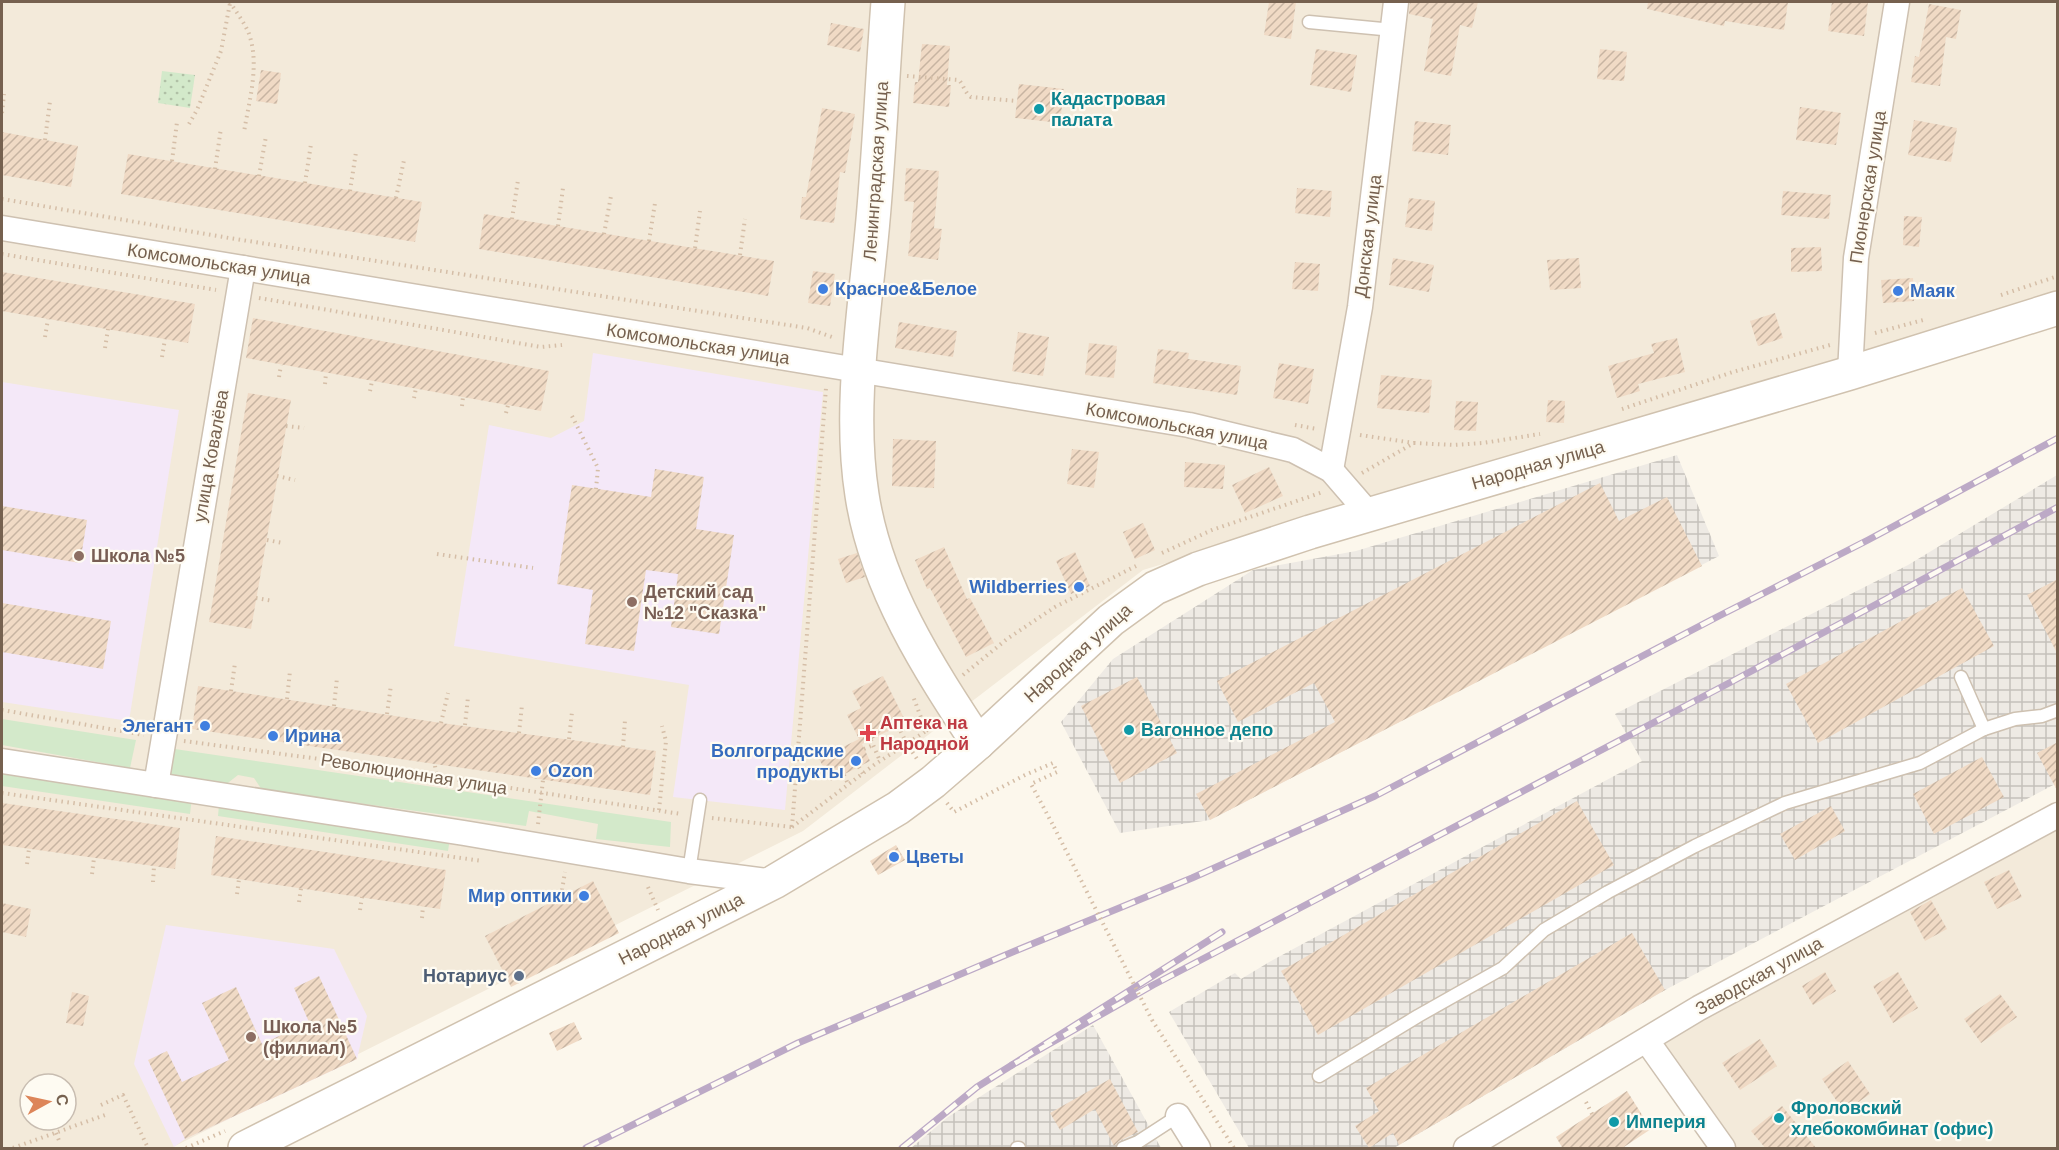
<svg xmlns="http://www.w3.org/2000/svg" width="2059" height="1150" font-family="Helvetica,sans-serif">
<defs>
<pattern id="industrial-grid" width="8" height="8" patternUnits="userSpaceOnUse" patternTransform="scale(1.5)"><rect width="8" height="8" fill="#eeeae4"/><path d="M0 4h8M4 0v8" fill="none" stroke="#c5c1bb"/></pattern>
<pattern id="park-dots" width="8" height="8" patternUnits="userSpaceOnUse" patternTransform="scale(1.5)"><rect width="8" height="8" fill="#d3e9ca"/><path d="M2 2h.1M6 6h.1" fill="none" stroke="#b0c0a6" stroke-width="1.8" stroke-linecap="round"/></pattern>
<pattern id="building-hatch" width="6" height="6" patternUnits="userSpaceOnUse" patternTransform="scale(1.5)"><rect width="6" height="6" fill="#f0dac5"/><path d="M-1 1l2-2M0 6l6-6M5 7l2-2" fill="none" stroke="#c7b4a2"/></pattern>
</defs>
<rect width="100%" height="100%" fill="#fcf7ec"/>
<g fill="#f3eada" fill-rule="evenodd">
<path d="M2 2H2057V292L2034 304 1143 570 803 831 171 1148H2ZM30 1084H66V1120H30Z"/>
<path d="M2057 825V1148H1734L1652 1043Z"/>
</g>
<g fill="url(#industrial-grid)">
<path d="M1677 455 1719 556 1210 820 1120 833 1061 722 1113 659 1253 570 1356 551Z"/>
<path d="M2057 475V783L1665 990 1394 1148H1249L1169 1012 1235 973 1241 979 1271 961 1642 761 1615 714 1908 565Z"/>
<path d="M1093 1025 1161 1148H911L948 1117Z"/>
</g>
<g fill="#f4e8f8">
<path d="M593 353 823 392 785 810 673 797 689 685 454 646 489 425 551 438 584 421Z"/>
<path d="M2 382 179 410 129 721 2 702Z"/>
<path d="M166 925 334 949 367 1016 357 1059 185 1139 174 1147 134 1064Z"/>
</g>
<g fill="#d3e9ca">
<path d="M2 719 136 740 130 768 2 745Z"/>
<path d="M168 748 671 822 670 847 596 839 598 824 529 811 526 826 262 790 254 778 238 775 224 786 172 777 164 765Z"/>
<path d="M2 769 192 797 190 814 2 786Z"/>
<path d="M219 805 450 838 448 851 218 816Z"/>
</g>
<path fill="url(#park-dots)" d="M162 71 195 75 190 108 158 103Z"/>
<g fill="url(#building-hatch)">
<path d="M1269 2H1296L1291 39 1264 35Z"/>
<path d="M1410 2H1478L1472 28 1460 25 1451 76 1424 71 1433 19 1409 14Z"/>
<path d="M1648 2H1788L1784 30 1725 21 1724 26 1647 9Z"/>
<path d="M1832 2H1868L1864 36 1828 31Z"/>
<path d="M1929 4 1961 10 1956 39 1946 37 1940 86 1911 82 1915 56 1919 57Z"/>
<path d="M831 23 864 29 860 52 827 45Z"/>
<path d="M922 44 950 46 947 85H951L949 107 913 103 915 82H918Z"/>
<path d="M1316 49 1357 55 1351 92 1310 85Z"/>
<path d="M1600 49 1627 52 1624 81 1597 79Z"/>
<path d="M261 70 281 73 277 104 256 101Z"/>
<path d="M1019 84 1064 89 1060 123 1015 118Z"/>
<path d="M1800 107 1841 113 1836 145 1796 140Z"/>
<path d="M822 108 855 114 845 173 840 172 834 223 800 219 802 197H806Z"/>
<path d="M1914 120 1957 128 1951 162 1908 155Z"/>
<path d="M1415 121 1451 125 1448 155 1412 151Z"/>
<path d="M2 132 78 146 71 187 2 175Z"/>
<path d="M128 154 422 202 415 242 121 194Z"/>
<path d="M906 168 939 171 934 228 942 229 938 260 908 256 914 202 904 201Z"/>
<path d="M1297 188 1332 191 1330 217 1295 213Z"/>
<path d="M1783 191 1831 195 1829 219 1781 215Z"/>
<path d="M1409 198 1435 201 1432 231 1405 227Z"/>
<path d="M484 214 774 261 768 296 479 249Z"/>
<path d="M1904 216 1922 217 1919 247 1903 245Z"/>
<path d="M1821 247 1822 271 1791 272V248Z"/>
<path d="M1393 258 1434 265 1429 292 1389 285Z"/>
<path d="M1579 258 1581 288 1550 290 1547 260Z"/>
<path d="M1295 262 1320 264 1318 291 1292 289Z"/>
<path d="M813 271 835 274 830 306 808 303Z"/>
<path d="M2 272 195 304 188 343 2 311Z"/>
<path d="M1913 278 1914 301 1883 303 1881 280Z"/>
<path d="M1775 313 1783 338 1758 346 1750 321Z"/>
<path d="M253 318 549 371 541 411 246 358Z"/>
<path d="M899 322 957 331 953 357 895 348Z"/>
<path d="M1018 332 1049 337 1043 376 1012 371Z"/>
<path d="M1677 338 1685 372 1638 384 1640 391 1617 398 1608 366 1654 353 1651 344Z"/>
<path d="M1089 343 1117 346 1114 378 1085 375Z"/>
<path d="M1158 349 1189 353 1188 359 1241 366 1237 395 1153 383Z"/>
<path d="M1279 363 1314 369 1308 404 1273 398Z"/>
<path d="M1381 375 1432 380 1429 413 1377 408Z"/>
<path d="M248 393 291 400 251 629 209 622Z"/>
<path d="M1548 400 1565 401 1564 423 1546 422Z"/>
<path d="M1456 401 1478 402 1476 431 1454 430Z"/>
<path d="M893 439 936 441 934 488 892 486Z"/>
<path d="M1072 449 1099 452 1094 488 1067 484Z"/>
<path d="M1185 462 1225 465 1223 489 1184 487Z"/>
<path d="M1269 467 1283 496 1245 513 1232 485Z"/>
<path d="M655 469 704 477 696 529 734 535 719 634 671 627 678 574 646 570 634 651 585 644 593 590 557 584 572 485 651 497Z"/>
<path d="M1600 483 1619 521 1667 497 1702 566 1210 820 1196 794 1335 722 1314 683 1238 722 1217 681Z"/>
<path d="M2 506 87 520 80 563 2 550Z"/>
<path d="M1143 523 1155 550 1135 559 1123 532Z"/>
<path d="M944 547 967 599 970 598 994 643 966 657 930 588 927 589 915 560Z"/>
<path d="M1075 552 1090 586 1071 594 1056 561Z"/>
<path d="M857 553 865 577 846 583 838 559Z"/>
<path d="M2058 579V655L2027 595Z"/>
<path d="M1962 588 1994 646 1818 743 1786 684Z"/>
<path d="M2 603 111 621 103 669 2 652Z"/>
<path d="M883 676 906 722 862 744 870 761 831 781 819 759 859 739 847 715 861 708 852 691Z"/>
<path d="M1137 677 1177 753 1120 783 1081 706Z"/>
<path d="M198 686 441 723 656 751 650 795 192 729Z"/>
<path d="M2058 742V792L2037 753Z"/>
<path d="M1982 757 2004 797 1934 834 1913 794Z"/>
<path d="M1577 801 1614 865 1318 1035 1281 971Z"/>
<path d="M2 803 180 828 175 869 2 845Z"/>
<path d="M1831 806 1845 831 1795 860 1780 834Z"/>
<path d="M216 836 446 870 440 909 211 875Z"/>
<path d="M896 845 905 860 878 875 870 861Z"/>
<path d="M2009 870 2022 897 1997 909 1984 882Z"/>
<path d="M593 881 619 933 511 987 485 936Z"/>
<path d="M1931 900 1947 929 1925 941 1910 912Z"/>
<path d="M2 903 31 909 26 937 2 932Z"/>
<path d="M1632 933 1665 990 1399 1145 1393 1133 1369 1148 1355 1126 1379 1111 1366 1088Z"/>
<path d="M1825 972 1836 991 1813 1005 1802 986Z"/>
<path d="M1898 972 1918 1008 1893 1023 1873 986Z"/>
<path d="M319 976 357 1059 185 1139 148 1060 167 1051 182 1082 229 1060 202 1003 236 987 262 1044 309 1022 294 988Z"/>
<path d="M72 992 89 996 83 1026 66 1023Z"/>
<path d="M2000 994 2017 1017 1981 1043 1964 1019Z"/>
<path d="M574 1022 582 1039 557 1051 549 1033Z"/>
<path d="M1760 1039 1777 1066 1740 1090 1722 1063Z"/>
<path d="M1848 1061 1870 1094 1844 1112 1822 1079Z"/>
<path d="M1110 1079 1138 1132 1119 1141 1114 1146 1095 1109 1060 1130 1050 1113Z"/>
<path d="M1627 1091 1651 1129 1621 1149H1563L1556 1137Z"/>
<path d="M1782 1106 1817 1149H1766L1751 1131Z"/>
</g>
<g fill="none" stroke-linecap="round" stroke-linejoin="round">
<g stroke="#cec1b1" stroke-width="15">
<g id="lane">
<path d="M1309 22 1393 30"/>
<path d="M1961 677 1984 729"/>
<path d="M689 871 700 800"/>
<path d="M1319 1076 1418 1016 1503 968 1544 930 1608 892 1695 846 1785 803 1920 763 1984 729 2015 719 2042 716 2058 710"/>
<path d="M1017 1148H1019"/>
<path d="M1123 1148 1138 1142 1178 1116"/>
</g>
</g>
<g stroke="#cec1b1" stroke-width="27">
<g id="street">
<path d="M2 228 1189 425 1293 450 1331 470 1370 515"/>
<path d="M1850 373 1856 258 1897 2"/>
<path d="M1331 470 1360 307 1396 2"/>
<path d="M2 761 464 833 689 871 774 882"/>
<path d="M156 785 243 268"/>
<path d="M1647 1041 1723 1148"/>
<path d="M1178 1116 1198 1148"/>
<path d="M1466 1148 1699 1008 2058 815"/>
</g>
</g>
<g stroke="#d0c2af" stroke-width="36">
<g id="secondary">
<path d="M888 2C882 81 879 162 871 241 863 323 849 413 862 495 876 587 928 667 978 743"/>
<path d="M245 1148 774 882 898 808 933 782 978 743 1111 620 1155 588 1198 569 1310 532 1850 373 2058 308"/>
</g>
</g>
<g stroke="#d5bea7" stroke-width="4" stroke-dasharray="1.5 4.5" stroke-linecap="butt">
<path d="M230 2C236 12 245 23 249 34 260 65 249 101 244 132"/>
<path d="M907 76 959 80C964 86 965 93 971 97L1017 101"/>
<path d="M2 113 4 94"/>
<path d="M189 124 197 110 221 51 230 3"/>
<path d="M45 140 50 101"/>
<path d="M172 161 177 122"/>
<path d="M215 169 221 128"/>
<path d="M259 176 266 136"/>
<path d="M305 183 311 144"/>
<path d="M350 191 356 152"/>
<path d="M396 198 404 160"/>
<path d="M2 199 229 238 807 328 835 338"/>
<path d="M512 219 518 180"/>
<path d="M558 226 563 188"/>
<path d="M604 234 611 196"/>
<path d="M649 241 655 203"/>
<path d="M695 248 700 211"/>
<path d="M2 254 216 290"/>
<path d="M740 255 745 219"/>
<path d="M2001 295 2058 276"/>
<path d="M259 298 541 347 562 345"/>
<path d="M1875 333 1923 320"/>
<path d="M45 337 48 319"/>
<path d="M105 348 108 329"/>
<path d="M162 357 165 339"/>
<path d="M279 377 281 365"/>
<path d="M325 384 326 373"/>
<path d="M370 391 372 381"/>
<path d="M414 398 416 388"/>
<path d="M462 406 463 397"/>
<path d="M1622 409 1733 372 1830 345"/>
<path d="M506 413 508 405"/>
<path d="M572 416 598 468 596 489"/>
<path d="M1295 425 1317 429"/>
<path d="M286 426 304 428"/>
<path d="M1360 435 1414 443"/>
<path d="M1362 473 1414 443 1454 445 1483 443 1540 434"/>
<path d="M277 476 295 480"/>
<path d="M267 540 283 543"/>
<path d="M1162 553 1212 530 1323 492"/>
<path d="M437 554 533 568"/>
<path d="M256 598 273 601"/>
<path d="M963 675 1007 639 1055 607 1136 566"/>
<path d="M231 691 235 663"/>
<path d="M287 699 290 671"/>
<path d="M334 706 337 678"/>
<path d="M2 710 144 735"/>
<path d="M387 714 391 685"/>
<path d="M441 723 448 693"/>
<path d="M465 725 468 697"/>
<path d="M898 726 907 744 919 762"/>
<path d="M926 731 935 722"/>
<path d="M519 733 522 705"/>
<path d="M569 739 572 712"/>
<path d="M871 740 880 761"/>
<path d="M184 741 327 760 681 814"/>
<path d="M623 747 625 720"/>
<path d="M864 749 873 745"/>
<path d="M435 766 437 777"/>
<path d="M859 767 863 774"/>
<path d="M844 775 848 784"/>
<path d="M2 793 482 861"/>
<path d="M947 803 954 812 1025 775 1053 763 1057 772 1031 784 1054 827"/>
<path d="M659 810 666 741 662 726"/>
<path d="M712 818 792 827"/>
<path d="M538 824 543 780"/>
<path d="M792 827 874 765 926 731 913 696"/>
<path d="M792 827 826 388"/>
<path d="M27 864 29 849"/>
<path d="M92 874 94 858"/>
<path d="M153 882 154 866"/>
<path d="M648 887 658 910"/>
<path d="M562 890 565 872"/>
<path d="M237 894 239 879"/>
<path d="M299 902 301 888"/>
<path d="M360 910 362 897"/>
<path d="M422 918 423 906"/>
<path d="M1152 1020 1234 1148"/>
<path d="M1586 1102 1592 1114"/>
<path d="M101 1105 123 1095 148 1148"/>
<path d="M56 1133 60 1143"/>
<path d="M13 1148 105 1115"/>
<path d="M186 1148 225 1131"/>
</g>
<use href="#lane" stroke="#fff" stroke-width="12"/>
<use href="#street" stroke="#fff" stroke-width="24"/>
<use href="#secondary" stroke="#fff" stroke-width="33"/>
<g stroke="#bca9c6" stroke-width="7">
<g id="rail">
<path d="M1222 932 1012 1065 1153 985 1731 682 2058 507"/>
<path d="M586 1148 798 1043 1015 951 1192 878 1375 796 1715 618 1868 540 2058 438"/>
<path d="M902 1148 977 1087 1012 1065"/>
</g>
</g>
<use href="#rail" stroke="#fefbf2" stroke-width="4.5" stroke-dasharray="14" stroke-linecap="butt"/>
<path stroke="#d5bea7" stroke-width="4" stroke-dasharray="1.5 4.5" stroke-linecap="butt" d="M1054 827 1152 1020"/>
</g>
<g fill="#0f9aa8" stroke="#fefbf2" stroke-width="2">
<circle cx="1039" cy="109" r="6"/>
<circle cx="1129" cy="730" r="6"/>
<circle cx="1779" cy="1118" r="6"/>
<circle cx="1614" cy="1122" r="6"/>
</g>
<g fill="#3f7fe0" stroke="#fefbf2" stroke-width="2">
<circle cx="823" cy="289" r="6"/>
<circle cx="1898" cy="291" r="6"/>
<circle cx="1079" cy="587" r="6"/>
<circle cx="205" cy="726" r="6"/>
<circle cx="273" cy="736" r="6"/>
<circle cx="856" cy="761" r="6"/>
<circle cx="536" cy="771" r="6"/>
<circle cx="894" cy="857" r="6"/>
<circle cx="584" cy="896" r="6"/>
</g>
<g fill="#8d6e63" stroke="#fefbf2" stroke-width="2">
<circle cx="79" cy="556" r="6"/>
<circle cx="632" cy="602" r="6"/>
<circle cx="251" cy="1037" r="6"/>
</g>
<path fill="#e0444e" stroke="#fefbf2" stroke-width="2" d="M865 724h6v6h6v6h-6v6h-6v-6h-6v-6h6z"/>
<circle fill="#5c6f8a" stroke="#fefbf2" stroke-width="2" cx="519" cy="976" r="6"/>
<g text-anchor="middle" stroke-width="4.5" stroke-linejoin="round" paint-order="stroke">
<g font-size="18" font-weight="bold" fill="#0d838f" stroke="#fefbf2" text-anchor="start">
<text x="1051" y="105">Кадастровая<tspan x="1051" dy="21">палата</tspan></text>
<text x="1141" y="736">Вагонное депо</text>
<text x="1791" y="1114">Фроловский<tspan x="1791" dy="21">хлебокомбинат (офис)</tspan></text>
<text x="1626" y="1128">Империя</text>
</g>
<g font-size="18" fill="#76614f" stroke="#fefbf2">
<text transform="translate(876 171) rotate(-86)" y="6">Ленинградская улица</text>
<text transform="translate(1868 187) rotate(-81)" y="6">Пионерская улица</text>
<text transform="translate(1368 236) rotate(-83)" y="6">Донская улица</text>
<text transform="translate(219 264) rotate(9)" y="6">Комсомольская улица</text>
<text transform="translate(698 344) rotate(9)" y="6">Комсомольская улица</text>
<text transform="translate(1177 426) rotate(11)" y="6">Комсомольская улица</text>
<text transform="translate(211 456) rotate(-80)" y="6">улица Ковалёва</text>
<text transform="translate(1538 465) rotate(-16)" y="6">Народная улица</text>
<text transform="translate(1078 653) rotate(-42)" y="6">Народная улица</text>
<text transform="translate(414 774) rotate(9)" y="6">Революционная улица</text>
<text transform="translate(681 929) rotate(-27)" y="6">Народная улица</text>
<text transform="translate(1759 976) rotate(-29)" y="6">Заводская улица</text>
</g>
<g font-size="18" font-weight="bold" fill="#366cbe" stroke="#fefbf2" text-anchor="start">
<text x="835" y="295">Красное&amp;Белое</text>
<text x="1910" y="297">Маяк</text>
<text x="1067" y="593" text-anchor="end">Wildberries</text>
<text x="193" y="732" text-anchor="end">Элегант</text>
<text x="285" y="742">Ирина</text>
<text x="844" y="757" text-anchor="end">Волгоградские<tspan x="844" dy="21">продукты</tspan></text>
<text x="548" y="777">Ozon</text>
<text x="906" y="863">Цветы</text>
<text x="572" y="902" text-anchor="end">Мир оптики</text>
</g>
<g font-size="18" font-weight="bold" fill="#785e54" stroke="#fefbf2" text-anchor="start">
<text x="91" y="562">Школа №5</text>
<text x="644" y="598">Детский сад<tspan x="644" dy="21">№12 "Сказка"</tspan></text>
<text x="263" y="1033">Школа №5<tspan x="263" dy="21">(филиал)</tspan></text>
</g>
<g font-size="18" font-weight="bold" fill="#be3a42" stroke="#fefbf2" text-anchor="start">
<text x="880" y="729">Аптека на<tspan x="880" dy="21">Народной</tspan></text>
</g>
<g font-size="18" font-weight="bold" fill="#4e5e75" stroke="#fefbf2" text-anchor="end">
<text x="507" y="982">Нотариус</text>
</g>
</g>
<rect width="2059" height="1150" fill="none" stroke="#76614f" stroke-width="6"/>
<g transform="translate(48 1102) rotate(82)"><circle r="28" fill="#fefbf2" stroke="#c8bdb1" stroke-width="1.5"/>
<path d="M0-4.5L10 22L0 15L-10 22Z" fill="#dd8559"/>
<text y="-9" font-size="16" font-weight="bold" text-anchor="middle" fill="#76614f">С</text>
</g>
</svg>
